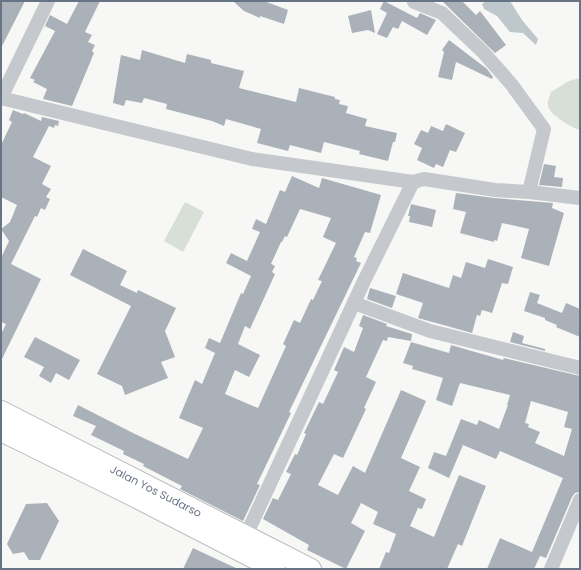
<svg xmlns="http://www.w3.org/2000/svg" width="581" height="570" font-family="Poppins,sans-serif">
<rect width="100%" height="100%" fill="#f7f8f5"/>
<g fill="#d8dfd6">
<path d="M580 78V130C572 128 548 114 548 105 547 101 550 96 551 92L569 81Z"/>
<path d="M185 202 204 212 183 252 164 241Z"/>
</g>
<path fill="#bec7cc" d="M486 1H510L522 20 538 39 536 45 523 33 510 32 497 16 484 9 482 4Z"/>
<g fill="#abb1b9" fill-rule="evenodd">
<path d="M1 1H25L1 48Z"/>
<path d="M79 1H100L85 32 92 35 88 42 95 45 92 51 94 53 72 106 43 99 47 89 33 82 35 80 30 78 55 31 45 26 50 15 67 24Z"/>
<path d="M233 1H264L288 10 284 24 260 16V18L244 11Z"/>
<path d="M384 1 417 18 420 13 436 20 427 35 402 21 398 29 393 27 387 38 377 34 387 13 380 9Z"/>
<path d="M442 1H462L476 15 480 11 506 45 495 53Z"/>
<path d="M371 10 375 33 368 30 352 33 348 16Z"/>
<path d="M449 40 487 69 493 77 492 79 456 62 452 80 438 77 444 52 442 50Z"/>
<path d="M142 50 185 63 187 54 211 60V63L244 71 239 88 296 102 299 88 335 97V99L340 100 339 104 348 106 346 113 367 119 365 126 397 133 395 142H393L388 161 359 154 360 151 324 142 321 153 290 145 288 151 257 143 261 129 226 119 224 126 212 121 166 109 167 104 144 98 142 103 126 100 124 106 113 103 121 55 140 60Z"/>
<path d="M13 110 23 114 24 113 41 121 42 117 59 121 58 126 55 125 54 128 49 126 33 157 51 166 42 184 51 189 46 197 50 199 45 210 41 208 37 217 35 216 11 264 41 279 1 361V334L6 324 1 322V258L9 241 1 229 10 222 17 205 1 197V145L12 122 9 120Z"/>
<path d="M446 124 465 133 456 152 450 150 443 167 436 164 434 168 417 160 422 148 414 144 421 130 428 133 431 126 443 131Z"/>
<path d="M544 164 556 166 554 177 563 178 562 187 539 185Z"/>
<path d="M292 176 319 188 322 178 381 195 370 233 365 232 354 257 357 258 356 261 361 263 289 412 291 413 257 484 260 485 243 521 180 489 182 486 143 466 144 464 123 454 124 451 91 435 96 426 73 416 78 405 133 433 188 459 203 428 179 418 195 380 202 384 215 353 205 348 209 338 220 343 241 293 243 294 251 276 226 263 231 253 247 261 260 232 252 229 256 219 266 224 280 190 285 192ZM300 209 331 218 323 237 336 243 318 280 322 281 313 300 311 299 300 323 294 320 283 344 286 346 258 408 225 394 235 370 249 377 260 355 238 344 245 326 250 329 275 274 272 272 275 266 271 264 281 242H282L285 236 287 237Z"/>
<path d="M456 193 494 198 553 203 552 208 564 213 549 266 521 258 529 229 502 223 497 241 494 240V242L460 233 466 212 453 209Z"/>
<path d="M411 204 436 210 432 227 409 222 410 216H408Z"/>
<path d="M83 249 127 271 120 285 137 293 138 290 176 308 165 331 175 357 161 362 168 378 125 395 122 386 97 374 131 306 70 275Z"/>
<path d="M488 259 513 267 508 284 502 283 492 313 482 310 480 316 477 315 472 333 418 318 423 303 396 294 403 273 449 288 453 275 461 278 466 262 485 268Z"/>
<path d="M370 288 396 296 392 308 367 299Z"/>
<path d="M530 292 540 295 537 303 562 313 566 303 580 309V337L556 327 557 325 545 320V318L524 311Z"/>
<path d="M363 315 387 324 386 326 412 334 411 341 388 337 387 341 383 340 366 377 376 382 364 408 366 409 343 458 334 454 318 485 338 495 353 466 365 473 401 390 426 401 401 458 420 467 409 491 426 499 422 509 418 508 410 526 434 537 459 475 486 486 462 546 458 544 447 569H379L386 552 389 553 396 534 373 524 378 512 361 503 351 523 365 531 346 569 307 550 309 545 263 519 273 498 278 500 291 474 286 472 295 454 297 455 306 434 304 433 319 402 323 404 338 372 334 370 344 347 354 352 363 328 359 326Z"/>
<path d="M513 332 524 336 522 343 545 349V351L510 342Z"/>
<path d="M35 337 80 360 69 380 56 373 51 383 39 376 44 367 24 357Z"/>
<path d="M411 342 449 353 451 345 503 360 504 358 580 376V492L575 493 572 497 546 558 540 556 534 569H487L500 538 532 552 563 478 500 451 496 459 463 445 449 478 428 468 434 452 446 456 461 419 477 425 479 420 499 429 508 405H507L510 395 460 383 452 406 436 400 443 378 412 369 413 366 403 363ZM531 401 568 412 564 427 572 429 564 456 535 443 540 432 528 427 529 424 525 423Z"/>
<path d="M47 503 59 521 40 560H29L24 552 13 554 7 544 26 504Z"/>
<path d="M193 548 212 557 238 569H183Z"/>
</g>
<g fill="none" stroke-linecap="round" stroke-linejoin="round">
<g stroke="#b8babe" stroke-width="22">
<g id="highway">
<path d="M1 411 311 569"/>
<path d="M1 431 131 495 275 569"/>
</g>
</g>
<g stroke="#c5c8cc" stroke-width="14">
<path d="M414 2 442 13 483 52 512 85 544 129 529 192"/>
<path d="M1 98 252 159 413 182 424 179 495 190 529 192 580 198"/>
<path d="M1 98 48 1"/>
<path d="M354 303 430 331 580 368"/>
<path d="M242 544 364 281 413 182"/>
<path d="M551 569 580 500"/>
</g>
<use href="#highway" stroke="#fff" stroke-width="20"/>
</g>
<g text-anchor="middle" stroke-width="4" stroke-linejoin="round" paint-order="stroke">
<g font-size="11" fill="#677486" stroke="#fff">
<text transform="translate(156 491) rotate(27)" y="4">Jalan Yos Sudarso</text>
</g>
</g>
<rect width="581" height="570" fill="none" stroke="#677486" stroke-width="4"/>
</svg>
